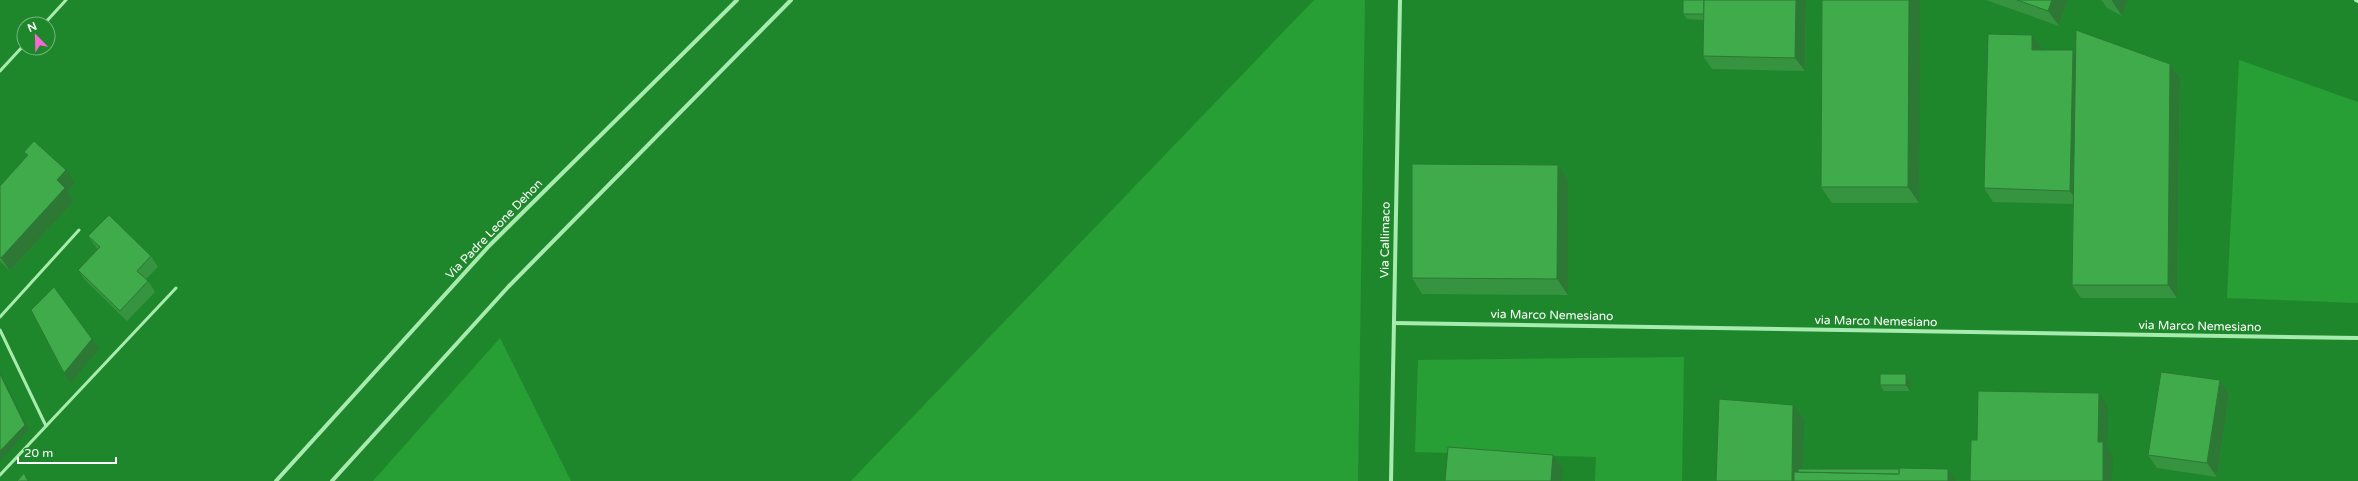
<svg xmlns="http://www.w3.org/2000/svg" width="2358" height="481" font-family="'Varela Round',sans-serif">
<rect width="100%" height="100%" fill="#1f872b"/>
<g fill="#289f35">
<path d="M1314 0H1365L1358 481H851Z"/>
<path d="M2239 60 2358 102V303L2227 298Z"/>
<path d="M500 338 571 481H373Z"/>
<path d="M1684 357 1682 481H1595L1596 457 1415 452 1418 360Z"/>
</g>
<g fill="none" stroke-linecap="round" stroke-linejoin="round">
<g stroke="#a8ebaf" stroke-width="3">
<path d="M44 24 66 0"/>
<path d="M0 71 24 45"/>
<path d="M0 317 79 230"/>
<path d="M0 330 46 426"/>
<path d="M0 475 176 288"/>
</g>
<g stroke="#a8ebaf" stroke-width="4">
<path d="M2356 0 2358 1"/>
<path d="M1394 323 2358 338"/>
<path d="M276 481 489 246 737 0"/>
<path d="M332 481 509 286 791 0"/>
<path d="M1391 481 1400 0"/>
</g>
</g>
<g fill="#369340">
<path d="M1806 0 1805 71 1712 69 1703 56 1704 20 1687 19 1683 14Z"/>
<path d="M1822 0 1919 203H1832L1821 187Z"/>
<path d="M1986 0H2068L2059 26Z"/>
<path d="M2100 0H2128L2122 16 2107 8 2102 1Z"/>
<path d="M2032 35 2042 48 2041 50H2073L2076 54 2170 64 2180 77 2177 298H2081L2072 285 2073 204 1993 202 1984 188Z"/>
<path d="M24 152 75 184 68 191 74 201 10 271 0 261V186L27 156Z"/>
<path d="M1568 180V295L1422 294 1412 278Z"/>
<path d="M88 236 151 256 158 267 146 279 148 281 155 292 127 321 85 280 78 270 98 249 95 246Z"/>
<path d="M1906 374 1910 379V391H1884L1880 385Z"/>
<path d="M2220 380 2229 394 2217 477 2157 468 2148 455Z"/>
</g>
<g fill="#2c7834">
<path d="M1796 0H1806L1805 71 1795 58Z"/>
<path d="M1909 0H1920L1919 203 1908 187Z"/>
<path d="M2052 0H2068L2059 26 2048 11Z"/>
<path d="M2112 0H2128L2122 16 2112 1Z"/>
<path d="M2032 35 2042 48 2041 63 2032 50Z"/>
<path d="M2073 50 2082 64 2079 204 2070 191Z"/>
<path d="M2170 64 2180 77 2177 298 2168 285Z"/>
<path d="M1558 165 1568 180V295L1557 279Z"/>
<path d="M66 170 75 184 68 191 74 201 10 271 1 258 57 180Z"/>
<path d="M92 339 99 349 71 383 64 373Z"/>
<path d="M0 372 29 430 0 461Z"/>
<path d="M1906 374 1910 379V391L1906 385Z"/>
<path d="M2220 380 2229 394 2217 477 2207 463Z"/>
<path d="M2099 393 2108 406 2107 448 2113 456 2112 481H2103L2098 442Z"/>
<path d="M1793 405 1804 420 1802 480 1800 481H1792Z"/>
<path d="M1553 455 1563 468 1562 481H1551Z"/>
<path d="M1948 469 1956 481H1948Z"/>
</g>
<g fill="#3fab4b" stroke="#2c7834">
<rect x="1683" y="0" width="21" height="14"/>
<path d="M1704 0H1796L1795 58 1703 56Z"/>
<path d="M1822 0H1909L1908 187H1821Z"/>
<path d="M2017 0H2052L2048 11Z"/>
<path d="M2076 30 2170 64 2168 285H2072Z"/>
<path d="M1988 34 2032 35V50H2073L2070 191 1984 188Z"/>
<path d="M34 141 66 170 57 180 65 188 1 258 0 257V186L28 155 24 152Z"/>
<path d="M1412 164 1558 165 1557 279 1412 278Z"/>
<path d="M109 215 151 256 137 271 148 281 120 311 78 270 100 247 88 236Z"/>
<path d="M54 287 92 339 64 373 31 310Z"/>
<path d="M2161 372 2220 380 2207 463 2148 455Z"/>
<path d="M0 374 25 425 0 451Z"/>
<rect x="1880" y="374" width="26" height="11"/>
<path d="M1978 391 2099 393 2098 442H2103V481H1970L1971 440H1977Z"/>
<path d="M1719 399 1793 405 1792 481H1716Z"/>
<path d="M1448 447 1553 455 1551 481H1445Z"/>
<path d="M1899 468 1948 469V481H1794V472L1899 474Z"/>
<path d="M1798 469H1899V474L1798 472Z"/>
<path d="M24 473 28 481H17Z"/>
</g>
<g text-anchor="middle" stroke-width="4" stroke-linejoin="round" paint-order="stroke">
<g font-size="12" fill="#fff" stroke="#1f872b">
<text transform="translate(494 229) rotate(-46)" y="4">Via Padre Leone Dehon</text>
<text transform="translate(1385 240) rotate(-89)" y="4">Via Callimaco</text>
<text transform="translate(1552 315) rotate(1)" y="4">via Marco Nemesiano</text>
<text transform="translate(1876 321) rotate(1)" y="4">via Marco Nemesiano</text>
<text transform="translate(2200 326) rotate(1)" y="4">via Marco Nemesiano</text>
</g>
</g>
<g transform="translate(36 36) rotate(337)"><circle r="19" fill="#1f872b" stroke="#79b780"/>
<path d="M0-3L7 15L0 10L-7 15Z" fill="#f968d2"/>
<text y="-6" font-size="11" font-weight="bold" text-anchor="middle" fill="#ffffff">N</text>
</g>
<path d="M18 457v6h98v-6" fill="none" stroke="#ffffff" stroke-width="2"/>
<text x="24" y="457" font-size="12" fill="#ffffff" stroke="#1f872b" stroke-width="3" paint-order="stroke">20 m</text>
</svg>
